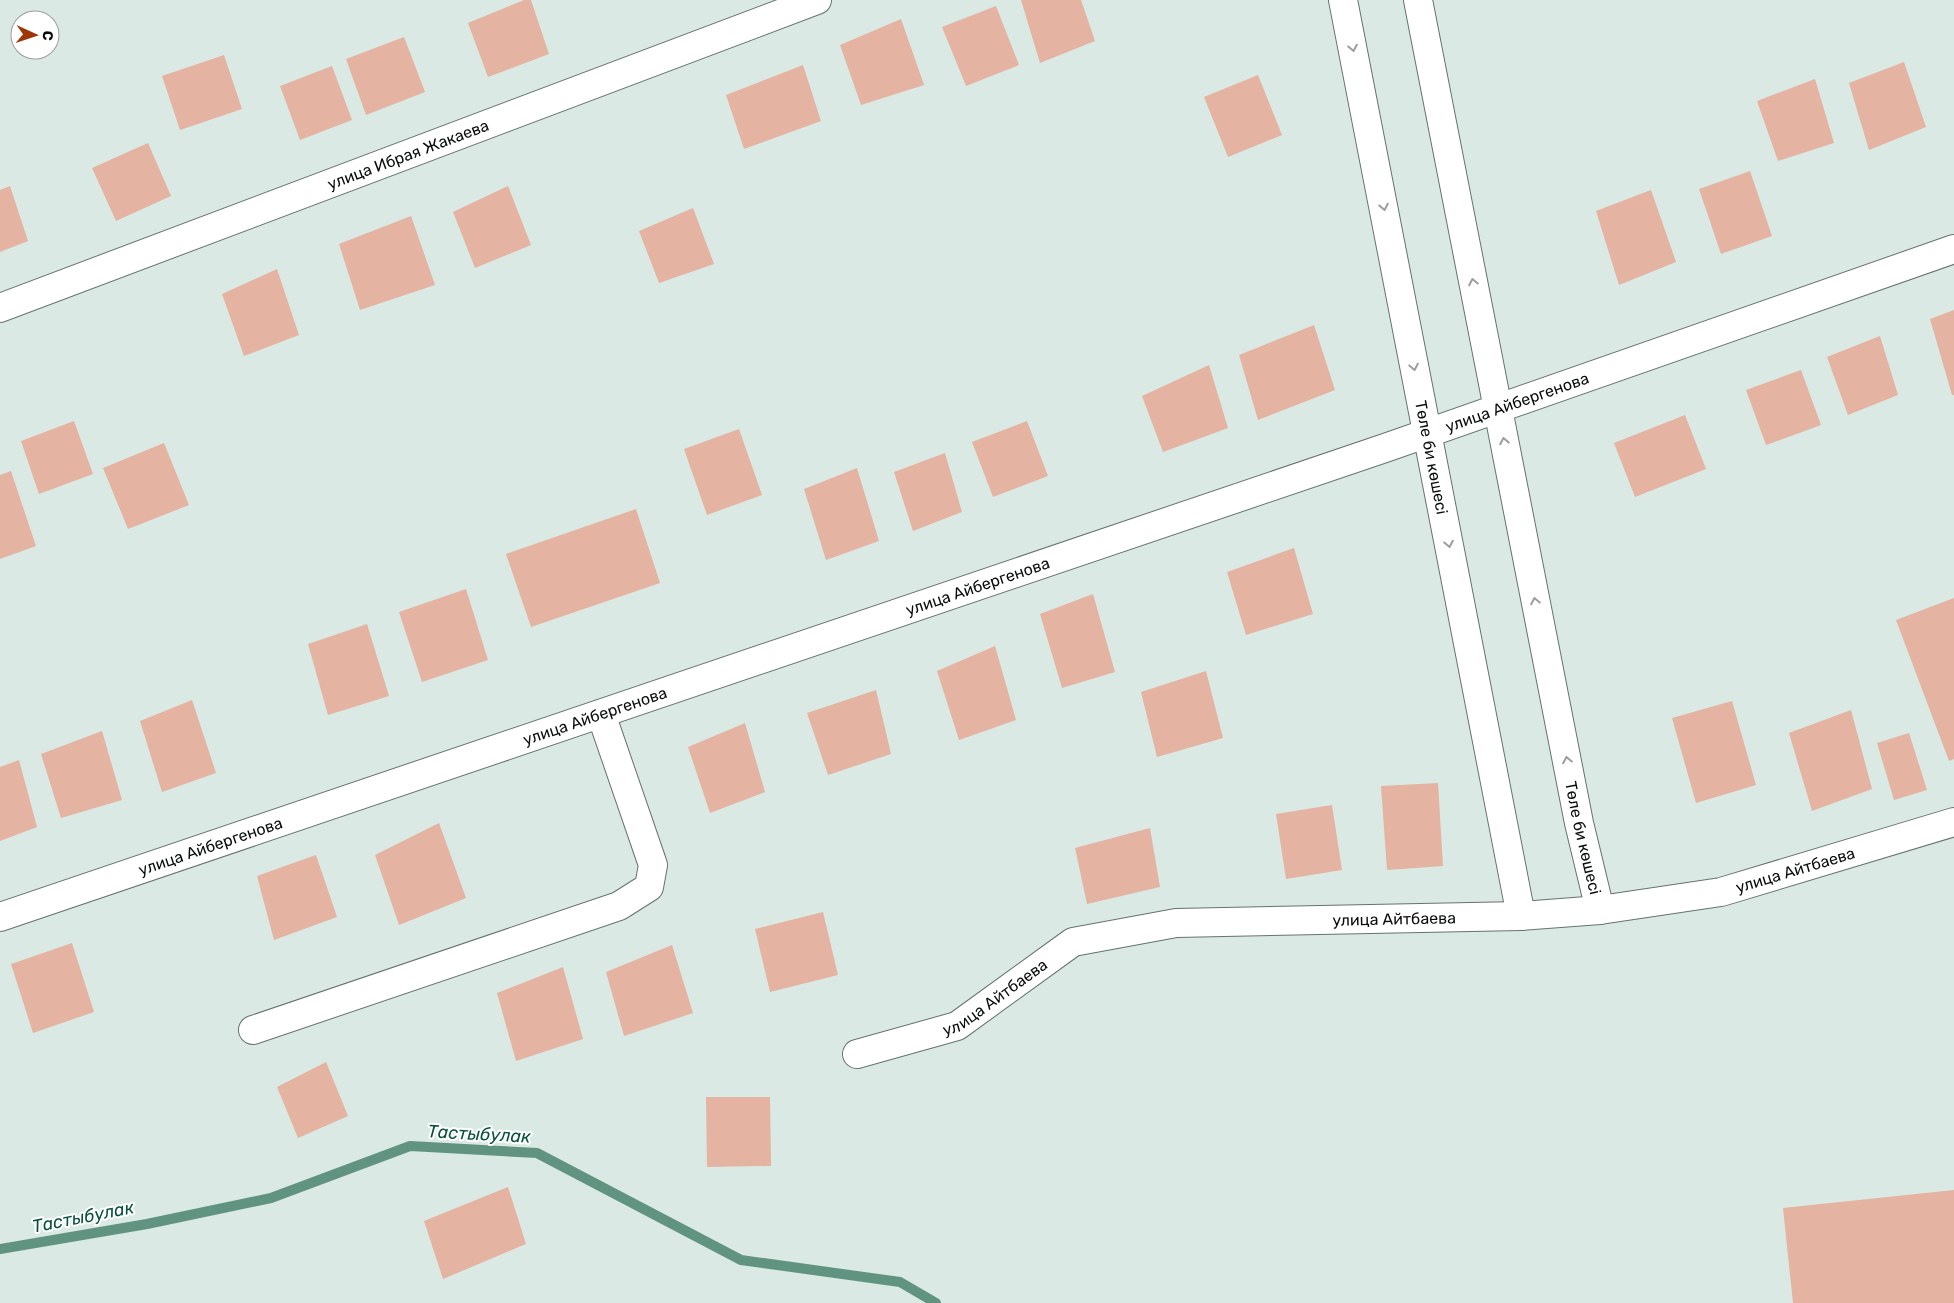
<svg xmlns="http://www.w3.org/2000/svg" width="1954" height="1303" font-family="Rubik,sans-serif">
<rect width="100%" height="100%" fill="#dae9e3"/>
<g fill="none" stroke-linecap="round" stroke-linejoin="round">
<path stroke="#609380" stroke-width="10" d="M0 1249 147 1224 271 1198 410 1146 537 1153 741 1260 900 1282 936 1303"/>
</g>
<g fill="#e4b3a1">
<path d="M524 0H531L549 54 488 77 468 23Z"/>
<path d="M1021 0H1081L1095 41 1040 63Z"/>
<path d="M996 6 1019 65 966 86 942 27Z"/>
<path d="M901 19 924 85 861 105 840 45Z"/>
<path d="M404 37 425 92 366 115 346 59Z"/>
<path d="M224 55 242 109 180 130 162 76Z"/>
<path d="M1904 62 1926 127 1869 150 1849 83Z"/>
<path d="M803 65 821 121 744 149 726 95Z"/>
<path d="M332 66 352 120 300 140 280 86Z"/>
<path d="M1258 75 1282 135 1228 157 1204 97Z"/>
<path d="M1815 79 1834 143 1778 161 1757 101Z"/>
<path d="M148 143 171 196 116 221 92 168Z"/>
<path d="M1750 171 1772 236 1721 254 1699 189Z"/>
<path d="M10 186 28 241 0 252V190Z"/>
<path d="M508 186 531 245 475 268 453 212Z"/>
<path d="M1651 190 1676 262 1619 285 1596 211Z"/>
<path d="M693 208 714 264 659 283 639 231Z"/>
<path d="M411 216 435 285 360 310 339 244Z"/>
<path d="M277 269 299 335 244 356 222 294Z"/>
<path d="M1954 310V395H1952L1930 319Z"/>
<path d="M1314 325 1335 390 1258 420 1239 355Z"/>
<path d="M1880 336 1898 395 1848 415 1827 357Z"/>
<path d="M1209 365 1228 428 1163 452 1142 396Z"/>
<path d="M1801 370 1821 425 1766 445 1746 390Z"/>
<path d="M1685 415 1706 469 1635 497 1614 443Z"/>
<path d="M74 421 93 474 39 494 21 441Z"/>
<path d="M1027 421 1048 476 993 497 972 442Z"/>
<path d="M739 429 762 495 707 515 684 449Z"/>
<path d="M164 443 189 505 128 529 103 468Z"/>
<path d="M945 453 962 512 913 531 894 472Z"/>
<path d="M857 468 879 541 826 560 804 489Z"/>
<path d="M11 471 36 546 0 559V475Z"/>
<path d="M636 509 660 583 531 627 506 554Z"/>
<path d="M1294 548 1313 614 1246 635 1227 572Z"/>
<path d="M466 589 488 660 422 682 399 612Z"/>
<path d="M1093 594 1115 672 1062 688 1040 614Z"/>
<path d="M1954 598V759L1949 761 1896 620Z"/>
<path d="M367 624 389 696 328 715 308 644Z"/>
<path d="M995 646 1016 720 959 740 937 671Z"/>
<path d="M1206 671 1223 738 1157 757 1141 692Z"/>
<path d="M876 690 891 754 828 775 807 713Z"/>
<path d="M192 700 216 773 162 792 140 721Z"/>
<path d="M1732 701 1756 785 1696 803 1672 718Z"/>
<path d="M1851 710 1872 789 1812 811 1789 733Z"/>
<path d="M745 723 765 792 710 813 688 747Z"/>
<path d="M102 731 122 800 61 818 41 754Z"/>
<path d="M1909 733 1927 790 1894 800 1877 743Z"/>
<path d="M19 760 37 827 0 841V767Z"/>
<path d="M1438 783 1443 866 1387 870 1381 786Z"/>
<path d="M1332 805 1342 870 1286 879 1276 814Z"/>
<path d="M439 823 466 898 399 925 375 855Z"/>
<path d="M1150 828 1160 887 1087 904 1075 848Z"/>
<path d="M316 855 337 917 274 940 257 876Z"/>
<path d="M823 912 838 975 770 992 755 929Z"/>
<path d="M72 943 94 1012 33 1033 11 964Z"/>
<path d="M672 945 693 1013 624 1036 606 972Z"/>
<path d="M563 967 583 1039 516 1061 497 993Z"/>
<path d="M326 1062 348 1116 298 1138 277 1087Z"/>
<path d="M706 1097H770L771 1166 707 1167Z"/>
<path d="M508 1187 526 1244 443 1279 424 1221Z"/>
<path d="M1954 1190V1303H1793L1783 1208Z"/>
</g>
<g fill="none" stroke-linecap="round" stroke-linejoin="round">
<g stroke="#66736d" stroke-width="30">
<g id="minor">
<path id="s1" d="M0 308 817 0"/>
<path id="s2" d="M0 917 1385 448 1954 249"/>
<path d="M253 1030 619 906 649 887 653 865 601 714"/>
<path id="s3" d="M857 1054 957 1026 1073 942 1176 923 1521 916"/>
</g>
</g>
<g stroke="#66736d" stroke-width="30">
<g id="tertiary">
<path id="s4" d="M1521 916 1600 910 1721 892 1954 822"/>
</g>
</g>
<g stroke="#66736d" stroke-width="30">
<g id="secondary">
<path id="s5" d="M1343 0 1521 916"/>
<path id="s6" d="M1418 0 1579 823 1600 910"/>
</g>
</g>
<use href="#minor" stroke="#fff" stroke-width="28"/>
<use href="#tertiary" stroke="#fff" stroke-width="28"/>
<use href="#secondary" stroke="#fff" stroke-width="28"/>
</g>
<defs><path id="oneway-chevron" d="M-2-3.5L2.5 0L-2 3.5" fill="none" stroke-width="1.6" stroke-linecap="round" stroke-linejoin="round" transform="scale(1.25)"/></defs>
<g stroke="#9d9f9e">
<use href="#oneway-chevron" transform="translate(1353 48) rotate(79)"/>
<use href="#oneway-chevron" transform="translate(1384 207) rotate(79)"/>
<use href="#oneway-chevron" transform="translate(1473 282) rotate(-101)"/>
<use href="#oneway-chevron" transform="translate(1414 367) rotate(79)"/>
<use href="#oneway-chevron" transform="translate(1504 441) rotate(-101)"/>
<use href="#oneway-chevron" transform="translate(1449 544) rotate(79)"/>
<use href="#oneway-chevron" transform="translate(1535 601) rotate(-101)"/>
<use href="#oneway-chevron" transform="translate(1567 760) rotate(-101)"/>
</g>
<g text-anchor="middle" stroke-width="4" stroke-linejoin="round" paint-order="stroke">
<g font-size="16" fill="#090e0c" stroke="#fff">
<text dy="6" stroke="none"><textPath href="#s1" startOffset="436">улица Ибрая Жакаева</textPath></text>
<text dy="6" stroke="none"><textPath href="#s2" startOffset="1602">улица Айбергенова</textPath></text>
<text dy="6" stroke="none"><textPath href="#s5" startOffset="466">Төле би көшесі</textPath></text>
<text dy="6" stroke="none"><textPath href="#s2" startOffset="1032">улица Айбергенова</textPath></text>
<text dy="6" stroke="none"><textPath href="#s2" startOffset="628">улица Айбергенова</textPath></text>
<text dy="6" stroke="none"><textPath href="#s6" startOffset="854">Төле би көшесі</textPath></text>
<text dy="6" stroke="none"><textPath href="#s2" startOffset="222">улица Айбергенова</textPath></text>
<text dy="6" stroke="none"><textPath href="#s4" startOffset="279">улица Айтбаева</textPath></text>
<text dy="6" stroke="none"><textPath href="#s3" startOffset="570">улица Айтбаева</textPath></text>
<text dy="6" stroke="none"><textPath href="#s3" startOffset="151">улица Айтбаева</textPath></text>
</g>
<g font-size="18" font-style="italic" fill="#08513d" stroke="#fff">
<text transform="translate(479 1134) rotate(3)" y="6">Тастыбулак</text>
<text transform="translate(83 1217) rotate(-11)" y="6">Тастыбулак</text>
</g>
</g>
<g transform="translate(35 35) rotate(93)"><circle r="24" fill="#ffffff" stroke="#9d9f9e"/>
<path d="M0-4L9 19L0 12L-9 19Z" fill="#9d3806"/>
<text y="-8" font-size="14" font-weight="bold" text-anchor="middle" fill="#090e0c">С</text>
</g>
</svg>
